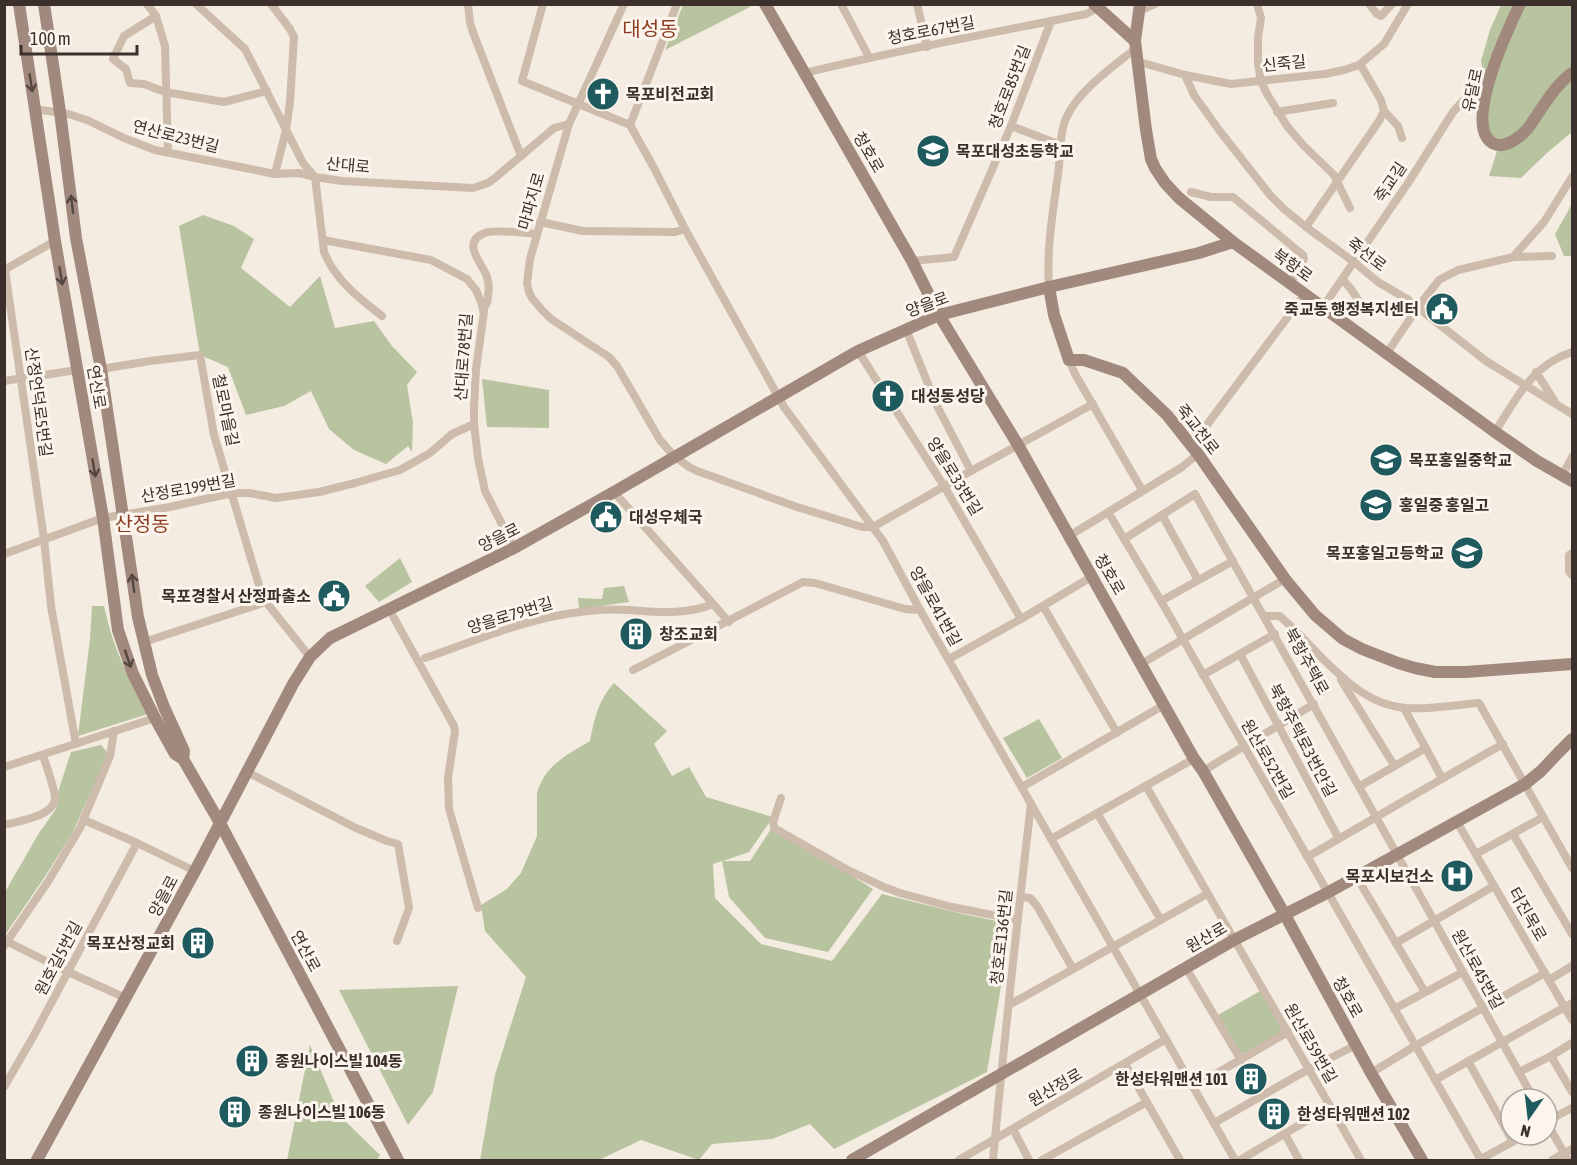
<svg xmlns="http://www.w3.org/2000/svg" width="1577" height="1165" font-family="'Asap Condensed','Noto Sans KR',sans-serif">
<rect width="100%" height="100%" fill="#f4ebe1"/>
<g fill="#b8c4a0">
<path d="M683 5 749 4 750 7 665 50Z"/>
<path d="M1501 5H1572V132L1548 152 1521 178 1489 176 1497 151 1478 126 1487 91 1481 61 1490 30Z"/>
<path d="M1572 204V261L1571 256H1564L1555 234Z"/>
<path d="M203 215 234 226 254 239 241 268 290 307 320 276 335 328 374 321 392 346 417 372 407 385 413 423 412 452 408 446 386 464 354 450 329 429 311 391 284 406 246 415 228 367 200 355 179 226Z"/>
<path d="M482 379 549 390V428L487 427Z"/>
<path d="M400 558 412 582 379 602 365 586Z"/>
<path d="M624 586 629 602 579 609 578 598 602 599 604 588Z"/>
<path d="M92 606H104C112 644 128 680 148 714L78 736 90 639Z"/>
<path d="M614 683 667 731 654 744 672 776 689 767 706 797 773 817 749 852 723 861H750L773 826 873 889 828 952 765 938 729 897 722 861 713 864 715 898 761 944 832 961 882 894 967 915 1007 923 1010 925V931L987 1072 834 1149 810 1124 772 1139 712 1144 699 1160 641 1140 601 1159V1160H480L495 1075 526 977 485 931 481 905 507 889 521 873 537 836V793C544 766 568 754 590 741 594 719 599 699 614 683Z"/>
<path d="M1039 719 1062 758 1027 778 1003 738Z"/>
<path d="M101 745 108 753 73 832 46 875 5 935V892L39 833 56 809 58 803V792L71 752Z"/>
<path d="M458 986 433 1092 408 1125 339 990Z"/>
<path d="M1260 991 1282 1029 1281 1033 1245 1053H1240L1218 1015Z"/>
<path d="M310 1045 340 1116 380 1155 377 1160H287Z"/>
</g>
<g fill="none" stroke-linecap="round" stroke-linejoin="round">
<g stroke="#cdbbac" stroke-width="8">
<path d="M147 4 156 16 165 46 168 152"/>
<path d="M196 4 245 49 303 163 315 177 342 181 473 188 488 183 495 178 554 128 569 124"/>
<path d="M271 4 290 29 294 37 290 102 286 130 275 174"/>
<path d="M468 4 470 23 474 35 521 156"/>
<path d="M543 4 522 81 630 125 654 168 685 229 784 407 883 541 920 610 1235 1160"/>
<path d="M624 4 569 124 530 259 527 283 529 292 532 298 542 310 551 319 609 357 617 366 660 440 674 456 689 467 697 471 797 507 862 527H873L971 471 1093 404"/>
<path d="M841 4 869 57"/>
<path d="M917 4 927 47"/>
<path d="M1257 4 1261 18 1258 38V64L1261 81 1267 94 1287 126 1303 145 1334 175 1350 208"/>
<path d="M1369 4 1377 14 1381 16 1392 4"/>
<path d="M1139 11 1155 4"/>
<path d="M156 16 124 36 113 59 126 69 130 83 144 84 165 92 224 102 267 91"/>
<path d="M1136 61 1185 75 1231 84 1325 74 1344 70 1359 65 1384 44 1408 4"/>
<path d="M805 73C898 50 992 33 1086 14L1098 8"/>
<path d="M1185 75 1194 95 1219 130 1270 195 1284 209 1306 227 1354 262 1378 282 1407 299 1486 361 1572 414"/>
<path d="M35 109 68 114 87 120 124 138 155 150 275 174 299 173 315 177 324 252C335 280 360 299 382 316"/>
<path d="M1384 111 1398 126 1402 138"/>
<path d="M1277 112 1333 103"/>
<path d="M630 125 677 4"/>
<path d="M1011 126 1061 145"/>
<path d="M1191 192 1211 197H1233L1303 255 1304 259 1290 284"/>
<path d="M540 222 583 231 675 232 685 229"/>
<path d="M1306 227 1379 121 1384 111 1381 100 1360 64"/>
<path d="M323 240 431 260 467 279 476 290 481 302 484 312 476 369 474 408V424L478 458 485 491 514 548"/>
<path d="M1513 257 1544 222 1572 177"/>
<path d="M912 261 954 257 1011 126 1051 21"/>
<path d="M4 270 55 241"/>
<path d="M5 270 44 539 51 606 76 744"/>
<path d="M1342 279 1351 289 1360 303"/>
<path d="M1049 287C1046 247 1054 206 1059 167 1060 151 1060 131 1067 116 1080 89 1113 67 1136 48"/>
<path d="M1323 307 1408 183 1453 112 1473 90 1489 82"/>
<path d="M483 309C487 305 488 302 488 296 489 289 489 283 487 277 482 263 460 242 485 233 493 229 526 233 537 234"/>
<path d="M1388 315 1407 299"/>
<path d="M906 329 936 404 971 471"/>
<path d="M858 351 944 486 1021 619"/>
<path d="M1387 353 1418 307 1439 280 1458 270 1513 257 1552 256"/>
<path d="M1069 360 1075 374 1142 490"/>
<path d="M101 369 150 361 200 355 214 435 261 592 266 602 310 657"/>
<path d="M1536 372 1555 402"/>
<path d="M4 381 77 370"/>
<path d="M1495 432C1516 399 1532 365 1572 352"/>
<path d="M1194 449 1209 422 1305 294"/>
<path d="M1562 476 1572 457"/>
<path d="M614 492 729 622"/>
<path d="M1108 512 1161 601 1481 1160"/>
<path d="M1162 515 1198 580"/>
<path d="M1069 536 1182 467 1198 454"/>
<path d="M1124 539 1195 494 1534 1099"/>
<path d="M1572 553 1569 555V571L1572 575"/>
<path d="M4 554 103 518 170 507 232 493H249L276 498 319 492 355 483 400 470 430 453 452 434 474 424"/>
<path d="M1161 601 1233 561"/>
<path d="M1043 606 1117 733"/>
<path d="M389 609 454 726 455 731 448 778 449 809 478 908"/>
<path d="M1265 616H1280C1295 630 1309 644 1323 659 1347 682 1370 705 1405 708 1429 710 1455 705 1479 703L1572 868"/>
<path d="M144 642 266 602"/>
<path d="M1240 654 1339 839"/>
<path d="M425 658C475 641 527 618 580 612 596 609 614 609 630 610 658 612 687 615 713 604"/>
<path d="M949 659 1021 619 1093 576"/>
<path d="M1141 664 1285 579"/>
<path d="M633 670 803 582 815 583 905 609 920 610"/>
<path d="M1203 675 1275 634"/>
<path d="M1341 680 1394 765"/>
<path d="M1404 708 1442 778"/>
<path d="M4 767 155 718"/>
<path d="M1203 771 1314 704"/>
<path d="M247 772 356 828 387 841 398 844 409 908 397 941"/>
<path d="M1146 786 1361 1160"/>
<path d="M1360 786 1426 748"/>
<path d="M1022 787 1164 705"/>
<path d="M781 798 773 822 774 828 846 869 884 887 900 893 952 907 1018 920"/>
<path d="M1097 813 1161 920"/>
<path d="M84 820 137 843 195 871"/>
<path d="M1457 822 1572 1020"/>
<path d="M4 825C19 821 56 816 55 797 54 786 46 766 43 755"/>
<path d="M1513 834 1572 934"/>
<path d="M1051 839 1190 761 1193 757"/>
<path d="M1476 854 1543 817"/>
<path d="M1307 857C1372 820 1437 781 1503 744"/>
<path d="M1356 876 1425 992"/>
<path d="M1021 897 1030 898 1037 906 1073 969"/>
<path d="M5 939 8 942 68 972 126 998"/>
<path d="M1396 943 1494 886"/>
<path d="M4 946 49 880 80 828 110 756 114 731"/>
<path d="M1186 968 1241 1060"/>
<path d="M1549 980 1572 966"/>
<path d="M1009 1005 1207 894"/>
<path d="M1394 1009 1463 972"/>
<path d="M1551 1056 1572 1092"/>
<path d="M1468 1061 1513 1142"/>
<path d="M1125 1064 1180 1160"/>
<path d="M1519 1072 1551 1056 1572 1043"/>
<path d="M1371 1073 1415 1046 1545 973"/>
<path d="M1435 1080 1572 1003"/>
<path d="M4 1087 33 1037 137 843"/>
<path d="M1193 1087 1288 1032"/>
<path d="M1547 1121 1572 1108"/>
<path d="M1214 1123 1309 1069 1356 1045"/>
<path d="M1547 1123 1568 1160"/>
<path d="M1013 1129 1029 1160"/>
<path d="M1285 1134 1299 1160"/>
<path d="M1481 1159 1525 1135"/>
<path d="M959 1160 1166 1039"/>
<path d="M993 1160C1004 1042 1017 923 1031 804"/>
<path d="M1042 1160 1147 1102"/>
<path d="M1240 1160 1330 1107"/>
<path d="M1552 1160 1572 1149"/>
</g>
<g stroke="#a18a7d" stroke-width="12">
<path d="M19 4 55 241 103 518 118 630 133 674 155 718 175 754 183 759 220 823 398 1160"/>
<path d="M44 4 60 112 76 238 101 369 138 617 152 675 164 707 184 751 183 759"/>
<path d="M765 4 912 261 939 315 1018 445 1193 757 1203 771 1285 915 1371 1073 1422 1160"/>
<path d="M1094 4 1135 41"/>
<path d="M1140 4 1135 41 1146 130 1151 159 1155 168 1165 183 1179 198 1233 242 1495 432 1537 461 1572 481"/>
<path d="M1520 4C1508 29 1464 122 1491 142 1498 148 1509 144 1516 139 1526 133 1531 124 1537 115 1548 99 1557 84 1572 73"/>
<path d="M1049 287 1054 315 1069 360H1084L1123 373 1167 415 1198 454 1285 579 1315 615 1343 639 1362 649 1398 663 1415 668 1435 672H1466L1572 664"/>
<path d="M37 1160 195 871 293 684 310 657 330 638 514 548 614 492 858 351 939 315 1049 287 1199 253 1233 242"/>
<path d="M852 1160 1234 940 1327 893 1525 784 1541 771 1558 753 1572 739"/>
</g>
</g>
<defs><path id="oneway-shaft" d="M-6 0H5M1.5-3L5.5 0L1.5 3" fill="none" stroke-width="1.6" stroke-linecap="round" stroke-linejoin="round" transform="scale(1.5)"/></defs>
<g stroke="#544640">
<use href="#oneway-shaft" transform="translate(31 83) rotate(81)"/>
<use href="#oneway-shaft" transform="translate(72 204) rotate(-97)"/>
<use href="#oneway-shaft" transform="translate(61 276) rotate(80)"/>
<use href="#oneway-shaft" transform="translate(94 468) rotate(80)"/>
<use href="#oneway-shaft" transform="translate(133 583) rotate(-98)"/>
<use href="#oneway-shaft" transform="translate(128 659) rotate(71)"/>
</g>
<defs>
<g id="church-disc" transform="scale(1.725)"><circle r="9.5" fill="#1f5a5e" stroke="#fbf5ee"/><path d="M-1.2-6h2.4v3.5h3.3v2.4h-3.3V6h-2.4V-.1h-3.3v-2.4h3.3Z" fill="#fff"/></g>
<g id="school-disc" transform="scale(1.725)"><circle r="9.5" fill="#1f5a5e" stroke="#fbf5ee"/><path d="M0-5L7-2L0 1L-7-2ZM-4 1L0 2.5L4 1V4Q0 6-4 4Z" fill="#fff"/></g>
<g id="civic-disc" transform="scale(1.725)"><circle r="9.5" fill="#1f5a5e" stroke="#fbf5ee"/><path d="M-.6-6.5H3V-4.5H.6V-3L4-1V1h2V6H-6V1h2V-1L-.6-3ZM-1.2 2.5V6h2.4V2.5Z" fill="#fff"/></g>
<g id="building-disc" transform="scale(1.725)"><circle r="9.5" fill="#1f5a5e" stroke="#fbf5ee"/><path d="M-4-6H4V6H1V3H-1V6H-4ZM-2.5-4.3h1.7v1.8h-1.7ZM.8-4.3h1.7v1.8H.8ZM-2.5-1h1.7V.8h-1.7ZM.8-1h1.7V.8H.8Z" fill="#fff"/></g>
<g id="hospital-disc" transform="scale(1.725)"><circle r="9.5" fill="#1f5a5e" stroke="#fbf5ee"/><path d="M-5-5h3v3.5h4V-5h3V5h-3V1.5h-4V5h-3Z" fill="#fff"/></g>
</defs>
<g fill-rule="evenodd">
<use href="#church-disc" x="603" y="94"/>
<use href="#school-disc" x="933" y="151"/>
<use href="#civic-disc" x="1442" y="309"/>
<use href="#church-disc" x="888" y="396"/>
<use href="#school-disc" x="1386" y="460"/>
<use href="#school-disc" x="1376" y="505"/>
<use href="#civic-disc" x="606" y="517"/>
<use href="#school-disc" x="1467" y="553"/>
<use href="#civic-disc" x="334" y="596"/>
<use href="#building-disc" x="636" y="634"/>
<use href="#hospital-disc" x="1457" y="876"/>
<use href="#building-disc" x="198" y="943"/>
<use href="#building-disc" x="252" y="1061"/>
<use href="#building-disc" x="1251" y="1079"/>
<use href="#building-disc" x="235" y="1112"/>
<use href="#building-disc" x="1274" y="1114"/>
</g>
<g text-anchor="middle" stroke-width="6" stroke-linejoin="round" paint-order="stroke">
<g font-size="16" fill="#3b302b" stroke="#fbf5ee">
<text transform="translate(931 30) rotate(-11)" y="6">청호로67번길</text>
<text transform="translate(1284 63) rotate(-6)" y="6">신죽길</text>
<text transform="translate(1009 87) rotate(-69)" y="6">청호로85번길</text>
<text transform="translate(1472 90) rotate(-78)" y="6">유달로</text>
<text transform="translate(176 136) rotate(14)" y="6">연산로23번길</text>
<text transform="translate(869 152) rotate(60)" y="6">청호로</text>
<text transform="translate(348 165) rotate(5)" y="6">산대로</text>
<text transform="translate(1390 182) rotate(-56)" y="6">죽교길</text>
<text transform="translate(531 201) rotate(-74)" y="6">마파지로</text>
<text transform="translate(1367 254) rotate(37)" y="6">죽선로</text>
<text transform="translate(1293 265) rotate(36)" y="6">북항로</text>
<text transform="translate(927 304) rotate(-20)" y="6">양을로</text>
<text transform="translate(463 357) rotate(-86)" y="6">산대로78번길</text>
<text transform="translate(97 387) rotate(80)" y="6">연산로</text>
<text transform="translate(39 402) rotate(82)" y="6">산정언덕로5번길</text>
<text transform="translate(226 410) rotate(78)" y="6">철로마을길</text>
<text transform="translate(1198 429) rotate(52)" y="6">죽교천로</text>
<text transform="translate(955 476) rotate(58)" y="6">양을로33번길</text>
<text transform="translate(188 488) rotate(-10)" y="6">산정로199번길</text>
<text transform="translate(499 537) rotate(-27)" y="6">양을로</text>
<text transform="translate(1110 574) rotate(60)" y="6">청호로</text>
<text transform="translate(936 606) rotate(61)" y="6">양을로41번길</text>
<text transform="translate(510 615) rotate(-17)" y="6">양을로79번길</text>
<text transform="translate(1307 661) rotate(61)" y="6">북항주택로</text>
<text transform="translate(1303 740) rotate(62)" y="6">북항주택로3번안길</text>
<text transform="translate(1268 759) rotate(60)" y="6">원산로52번길</text>
<text transform="translate(163 896) rotate(-62)" y="6">양을로</text>
<text transform="translate(1528 914) rotate(60)" y="6">터진목로</text>
<text transform="translate(1001 937) rotate(-84)" y="6">청호로136번길</text>
<text transform="translate(1206 937) rotate(-30)" y="6">원산로</text>
<text transform="translate(306 951) rotate(62)" y="6">연산로</text>
<text transform="translate(58 958) rotate(-62)" y="6">원호길5번길</text>
<text transform="translate(1478 969) rotate(61)" y="6">원산로45번길</text>
<text transform="translate(1348 997) rotate(61)" y="6">청호로</text>
<text transform="translate(1311 1043) rotate(60)" y="6">원산로59번길</text>
<text transform="translate(1055 1087) rotate(-30)" y="6">원산정로</text>
</g>
<g font-size="16" font-weight="bold" fill="#3b302b" stroke="#fbf5ee" text-anchor="start">
<text x="626" y="100">목포비전교회</text>
<text x="956" y="157">목포대성초등학교</text>
<text x="1419" y="315" text-anchor="end">죽교동 행정복지센터</text>
<text x="911" y="402">대성동성당</text>
<text x="1409" y="466">목포홍일중학교</text>
<text x="1399" y="511">홍일중 홍일고</text>
<text x="629" y="523">대성우체국</text>
<text x="1444" y="559" text-anchor="end">목포홍일고등학교</text>
<text x="311" y="602" text-anchor="end">목포경찰서 산정파출소</text>
<text x="659" y="640">창조교회</text>
<text x="1434" y="882" text-anchor="end">목포시보건소</text>
<text x="175" y="949" text-anchor="end">목포산정교회</text>
<text x="275" y="1067">종원나이스빌 104동</text>
<text x="1228" y="1085" text-anchor="end">한성타워맨션 101</text>
<text x="258" y="1118">종원나이스빌 106동</text>
<text x="1297" y="1120">한성타워맨션 102</text>
</g>
<g font-size="20" fill="#8c3b22" stroke="#fbf5ee">
<text x="650" y="36">대성동</text>
<text x="142" y="531">산정동</text>
</g>
</g>
<rect width="1577" height="1165" fill="none" stroke="#3b302b" stroke-width="12"/>
<g transform="translate(1529 1117) rotate(194)"><circle r="28" fill="#fbf5ee" stroke="#aea6a0" stroke-width="1.5"/>
<path d="M0-4.5L10 22L0 15L-10 22Z" fill="#1f5a5e"/>
<text y="-9" font-size="16" font-weight="bold" text-anchor="middle" fill="#3b302b">N</text>
</g>
<path d="M21 45v9h116v-9" fill="none" stroke="#3b302b" stroke-width="3"/>
<text x="30" y="45" font-size="18" fill="#3b302b" stroke="#fbf5ee" stroke-width="4.5" paint-order="stroke">100 m</text>
</svg>
